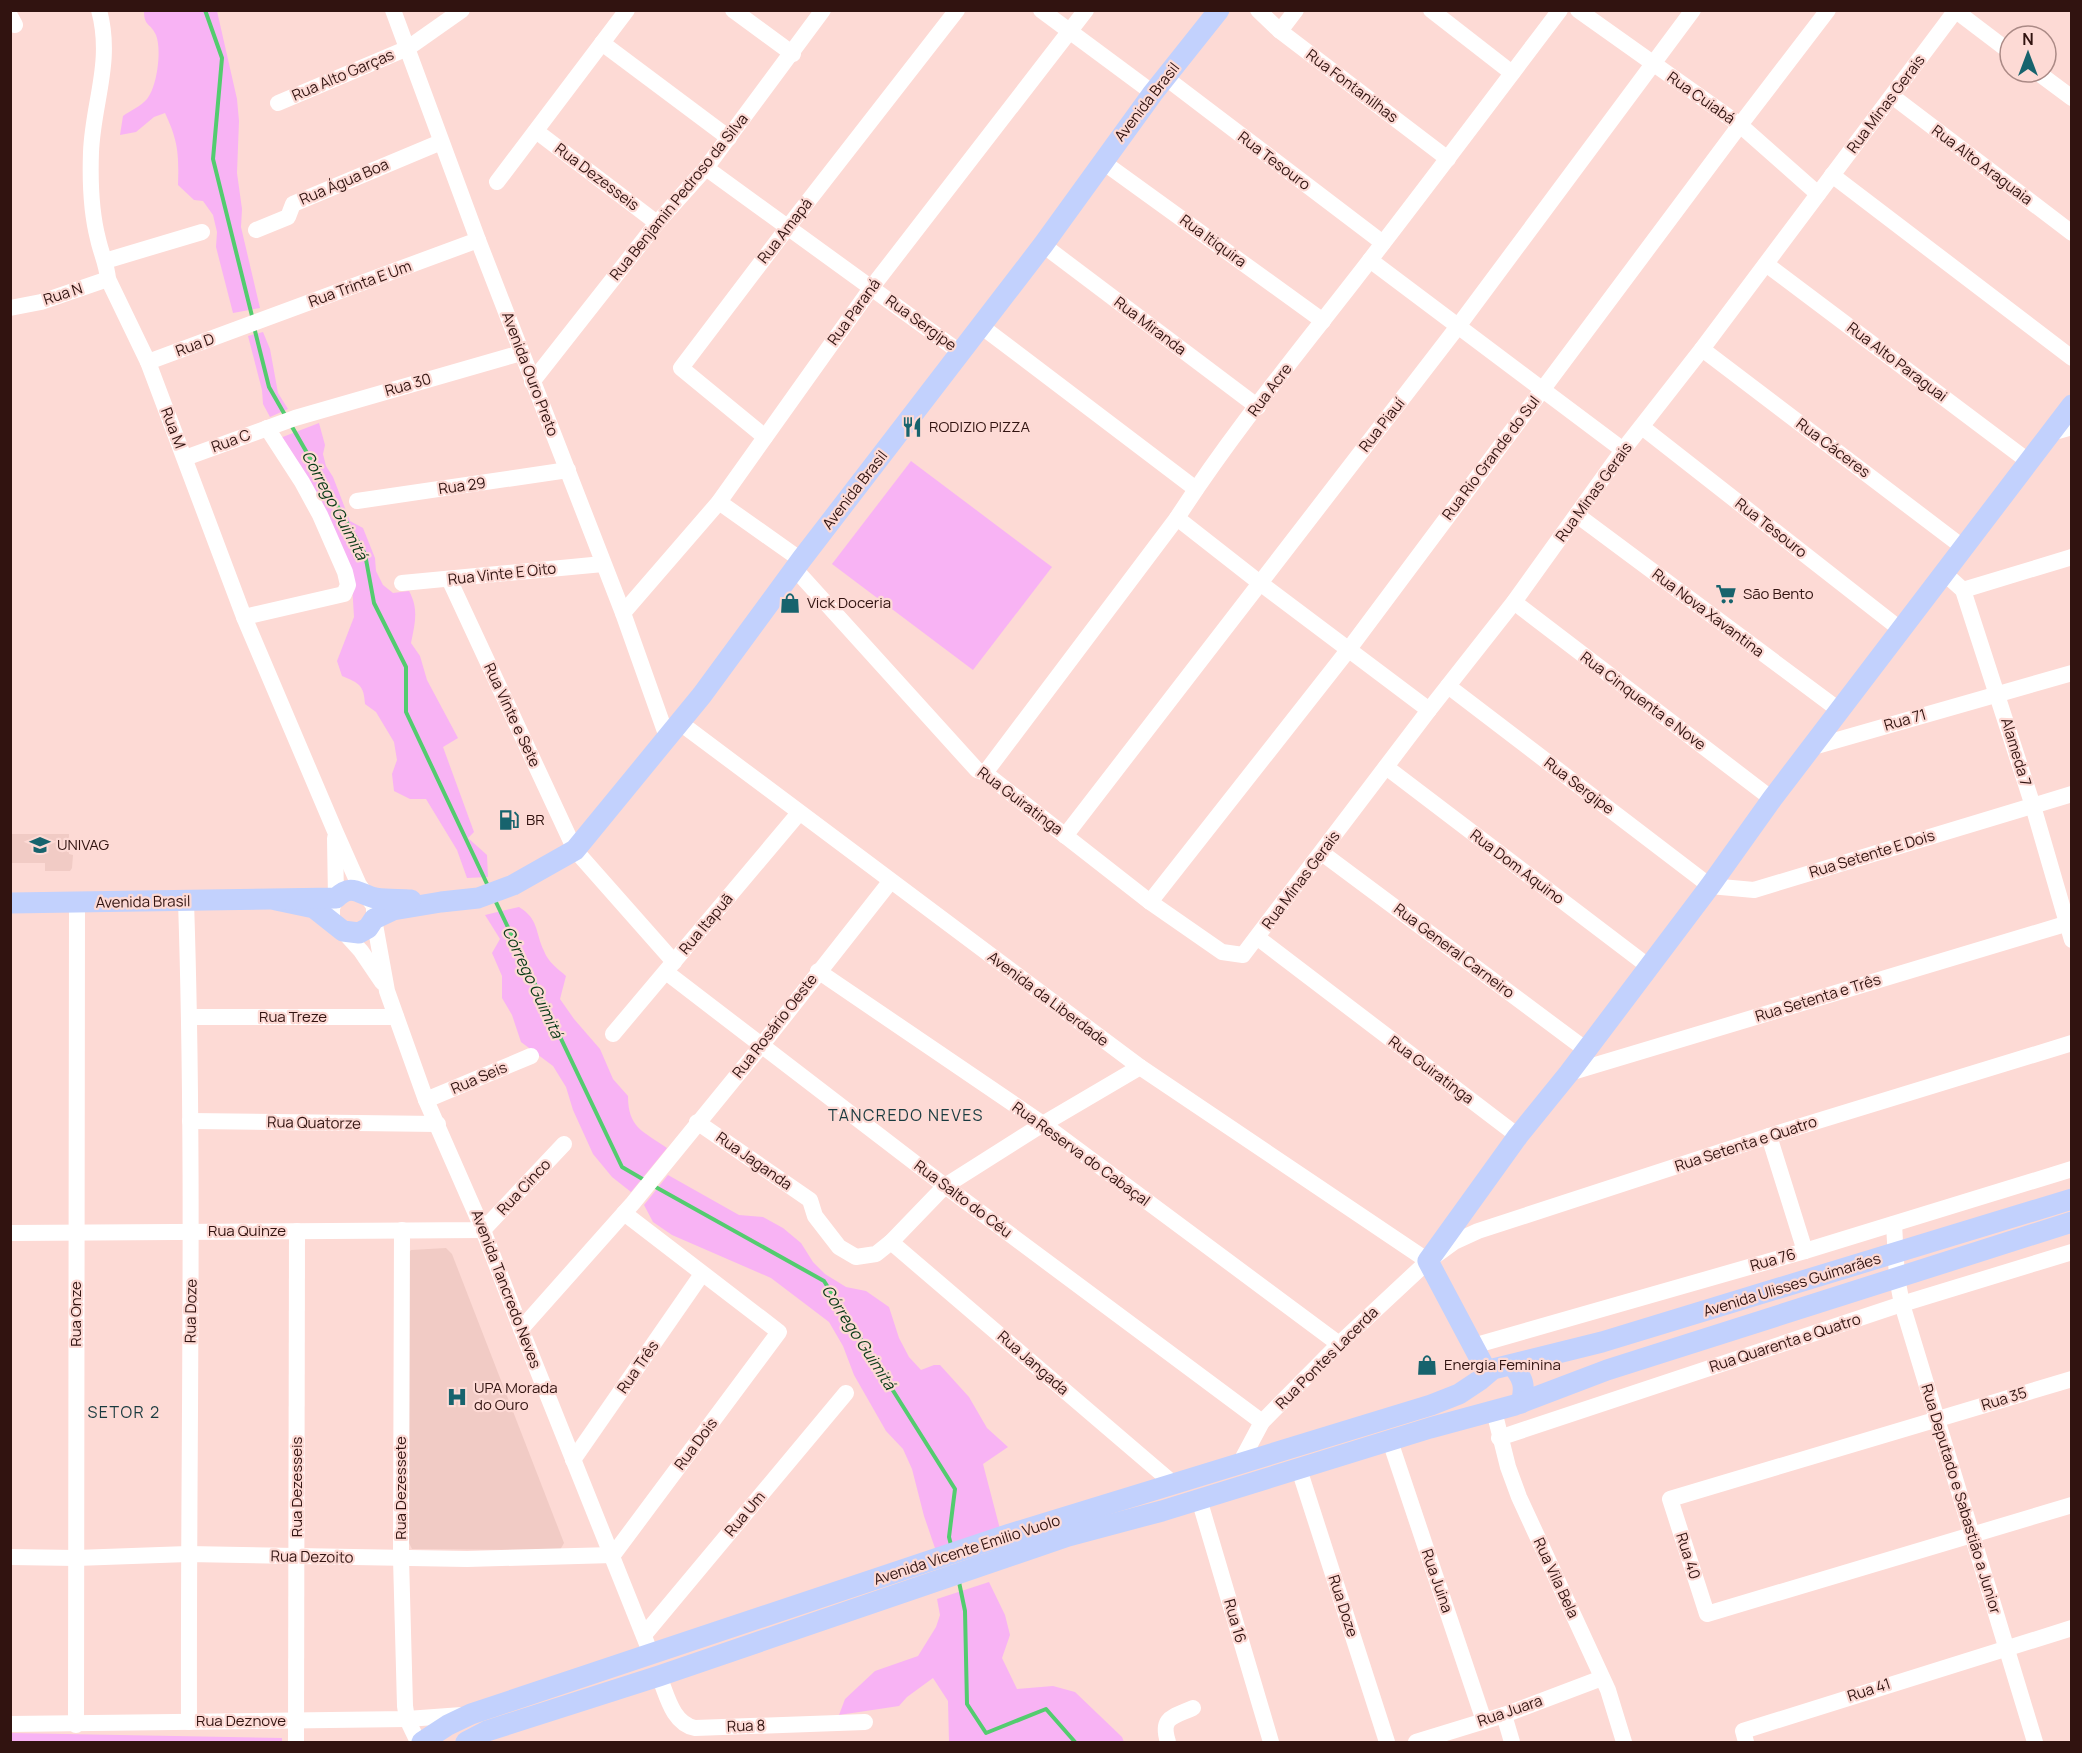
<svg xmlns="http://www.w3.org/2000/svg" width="2082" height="1753" font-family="Manrope,sans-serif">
<rect width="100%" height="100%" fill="#fddad5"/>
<g fill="#f1cbc5">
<path d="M11 834H69V854L73 855 72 868 70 871H45V863H11Z"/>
<path d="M446 1248 452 1254 564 1543 560 1550 412 1549 407 1539 406 1255 411 1250Z"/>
</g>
<g fill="#f8b3f4">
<path d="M144 11H217L237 99 239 121 237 173 242 209 241 227 260 308 233 313 216 247 217 232 213 215 203 201 194 200 178 185C179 153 178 141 165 113L154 117 136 132 120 135 123 116C130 111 141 106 147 99 157 87 162 50 156 35 151 23 144 27 144 11Z"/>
<path d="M263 332 270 349 278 393 288 409 270 417 263 404 262 390 248 336Z"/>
<path d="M319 423 325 445 323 454 326 466 333 477 350 521 363 528 375 558 376 571 383 585 393 593 409 591C419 609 415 623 411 643L420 656 427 680 458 738 443 747 474 832 468 838 487 855 488 877 467 878 457 850 426 799H410L394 791 392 774 397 760 394 742 376 712 365 704C364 685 359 683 342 676L337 661 354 617 352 584 280 438Z"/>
<path d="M911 461 1052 567 973 670 832 564Z"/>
<path d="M519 907C539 919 535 932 544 951 548 962 558 969 566 976L560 999 574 1019 600 1049 613 1079 628 1096C628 1128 643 1131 667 1148L631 1192 612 1177 593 1154 573 1110 566 1087 553 1066 521 1042 512 1015 502 998V976L492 953 500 939 485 915Z"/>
<path d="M668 1175 739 1215 763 1217 783 1228 801 1243 813 1262 825 1274 846 1287 866 1291 889 1307 899 1338 909 1357 921 1370 934 1365H940L969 1397 987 1428 1008 1447 983 1464 1000 1529 936 1551 924 1516 912 1469 903 1449 886 1431 854 1375 843 1346 829 1322 771 1278 672 1235 653 1222 644 1205Z"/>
<path d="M989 1582 1005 1615 1010 1635 1002 1658 1017 1689 1053 1686 1075 1692 1122 1737 1124 1742H949L948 1701 933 1678 907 1697 899 1706 839 1715 845 1699 875 1671 918 1656 936 1627 940 1615 937 1599Z"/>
<path d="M11 1733 282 1738V1742H11Z"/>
</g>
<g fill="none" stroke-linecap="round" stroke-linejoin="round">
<g stroke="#53cc6f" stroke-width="4">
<path d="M205 10 222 58 213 159 253 320"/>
<path d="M254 327 269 387 285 415"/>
<path d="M291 425 365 554 374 603 406 667V712L488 886"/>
<path d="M494 898 622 1167 646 1181"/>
<path d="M652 1185 824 1281 955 1489 949 1537 951 1545"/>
<path d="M959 1582 965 1611 967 1704 986 1733 1046 1709 1075 1742"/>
</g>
<g stroke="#fff" stroke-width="16">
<path d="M99 10C113 62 93 102 91 152 90 180 91 212 98 239 101 253 107 265 108 279L148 362 244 617 335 831 359 885 374 906V919L387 991 426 1100 483 1230 521 1329 651 1654"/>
<path d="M393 10 478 240 623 613 667 737"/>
<path d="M733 10 793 54"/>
<path d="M1041 10 1153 93"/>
<path d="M1258 10 1280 31 1448 159"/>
<path d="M1431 10 1512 73"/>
<path d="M1578 10 1740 125 1818 194"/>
<path d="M1956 11 2010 52"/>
<path d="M10 16 15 25"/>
<path d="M1280 31 1296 10"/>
<path d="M602 43 729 138"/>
<path d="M2037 72 2072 98"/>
<path d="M1166 78 1383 243"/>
<path d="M1892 96 2072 233"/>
<path d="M278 103 408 48 462 10"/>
<path d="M536 131 657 223"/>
<path d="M1103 162 1323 321"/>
<path d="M706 168 961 353"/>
<path d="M1832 175 2072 358"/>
<path d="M497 182 627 10"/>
<path d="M256 230 288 217 293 204 441 142"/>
<path d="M1043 245 1258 407"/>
<path d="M1370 260 1623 450"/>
<path d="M105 261 202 232"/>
<path d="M1766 264 2028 461"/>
<path d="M10 308 41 302 108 279"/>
<path d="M981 326 1196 489"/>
<path d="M1702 349 1964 548"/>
<path d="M148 362 478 240"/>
<path d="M532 382 657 223 706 168 823 10"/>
<path d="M1642 427 1900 629"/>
<path d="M2051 433 2072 427"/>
<path d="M765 437 681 368 788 227 957 10"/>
<path d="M185 458 295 418 521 353"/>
<path d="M357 501 568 470"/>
<path d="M719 502 801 560"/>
<path d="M1577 515 1839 710"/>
<path d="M1177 518 1260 583 1429 710"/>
<path d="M795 569 977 770 985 773 1150 902 1222 952 1243 955 1429 710 1514 602 1623 450 1702 349 1956 10"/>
<path d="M1944 573 1963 590 2033 806 2072 940"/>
<path d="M449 579 575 850 674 962"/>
<path d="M402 583 603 564"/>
<path d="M1963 590 2072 557"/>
<path d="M1514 602 1772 799"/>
<path d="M623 613 719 502 872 287 1086 10"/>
<path d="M244 617 344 594 348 585 345 572 320 515 302 482 267 428"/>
<path d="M1448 686 1710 886 1754 890 2072 794"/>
<path d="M679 722 1140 1067 1428 1261"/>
<path d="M1813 747 2072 673"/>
<path d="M1386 767 1648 966"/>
<path d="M985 773 1177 518C1230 436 1293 359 1353 282 1423 192 1491 101 1560 10"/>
<path d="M1065 836 1459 325 1693 10"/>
<path d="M335 838 336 898 332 908V919L361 951 382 982"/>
<path d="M1322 853 1585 1049"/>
<path d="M186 901C195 1175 188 1448 189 1722"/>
<path d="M1150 902 1349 649 1740 125 1828 10"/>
<path d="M1258 938 1518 1136"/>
<path d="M818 971 1043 1124 1339 1344"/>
<path d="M666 972 945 1186 1262 1422"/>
<path d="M190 1017H396"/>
<path d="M613 1034 799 813"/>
<path d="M1569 1073 2072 922"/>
<path d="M426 1100 531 1056"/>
<path d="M190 1121 438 1124"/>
<path d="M697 1122 810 1200 815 1216 839 1247 856 1257 876 1254 891 1242 945 1186 1043 1124 1140 1067"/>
<path d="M1769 1136 1805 1251"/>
<path d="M1894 1224 1897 1278 1902 1304 2035 1742"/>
<path d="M402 1230 401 1558 405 1706 407 1719 418 1742"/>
<path d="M10 1233 483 1230 564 1144"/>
<path d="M891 1242 1175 1485"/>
<path d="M521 1329 633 1203 761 1046 890 882"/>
<path d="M1473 1346 1805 1251 2072 1169"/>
<path d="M2072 1379 1670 1499 1707 1614 2072 1505"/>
<path d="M1494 1411 1508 1467 1519 1497 1608 1690 1624 1742"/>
<path d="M1499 1438 1902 1304 2072 1252"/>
<path d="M1390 1441 1484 1721"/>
<path d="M573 1460 702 1274"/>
<path d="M1239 1465 1262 1422 1339 1344 1428 1261 1454 1242 1478 1231 1769 1136 2072 1043"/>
<path d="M1299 1469 1387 1742"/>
<path d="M1199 1499 1271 1742"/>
<path d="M10 1557 76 1558 188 1554 467 1559 613 1555 779 1332 624 1213"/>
<path d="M644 1635 846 1393"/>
<path d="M659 1676C667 1695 672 1723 695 1728L865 1722"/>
<path d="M1504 1715 1512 1742"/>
<path d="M10 1724 407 1719 462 1715"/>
<path d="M76 1725 77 902"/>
<path d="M296 1742 297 1231"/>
<path d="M1168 1742C1160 1717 1173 1717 1193 1708"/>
<path d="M1416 1742 1504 1715 1602 1678"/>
<path d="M1746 1742 1743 1731 2072 1628"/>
</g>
<g stroke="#c2d1fd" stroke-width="21">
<path d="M276 900 314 908 343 931 359 933 368 928 374 919 393 910 441 902 478 898 513 885 575 850 702 695 801 560 1043 245 1153 93 1219 10"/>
<path d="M10 903 336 898C353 882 359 895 376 898 388 900 400 899 411 900"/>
<path d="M1512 1365C1523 1378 1526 1386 1521 1403"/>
<path d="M1487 1372 1428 1261 1518 1136 1569 1073 1710 886 1772 799 2072 405"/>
<path d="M422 1742 448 1725 471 1714 1010 1534 1431 1405 1459 1394 1480 1380 1493 1369 1602 1342 2072 1199"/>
<path d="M466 1742 487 1731 659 1676 1068 1536 1162 1511 1430 1428 1515 1405 1607 1370 2072 1222"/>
</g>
</g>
<defs>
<g id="restaurant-bare" transform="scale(1.62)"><path d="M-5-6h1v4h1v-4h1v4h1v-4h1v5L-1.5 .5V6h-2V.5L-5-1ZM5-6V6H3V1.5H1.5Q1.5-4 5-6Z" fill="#17636d" stroke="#fddad5" stroke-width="2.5" paint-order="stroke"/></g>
<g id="supermarket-bare" transform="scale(1.62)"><path d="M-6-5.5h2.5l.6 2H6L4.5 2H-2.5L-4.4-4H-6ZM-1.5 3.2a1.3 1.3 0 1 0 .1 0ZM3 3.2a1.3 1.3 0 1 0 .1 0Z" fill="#17636d" stroke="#fddad5" stroke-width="2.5" paint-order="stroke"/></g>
<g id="shop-bare" transform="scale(1.62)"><path d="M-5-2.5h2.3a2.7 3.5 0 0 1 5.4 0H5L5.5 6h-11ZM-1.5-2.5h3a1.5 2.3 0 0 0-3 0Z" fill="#17636d" stroke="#fddad5" stroke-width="2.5" paint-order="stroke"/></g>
<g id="fuel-bare" transform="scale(1.62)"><path d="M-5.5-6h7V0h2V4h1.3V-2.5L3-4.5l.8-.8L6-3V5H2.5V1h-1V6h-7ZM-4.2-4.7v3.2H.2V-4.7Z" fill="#17636d" stroke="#fddad5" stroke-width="2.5" paint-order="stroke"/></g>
<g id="university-bare" transform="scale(1.62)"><path d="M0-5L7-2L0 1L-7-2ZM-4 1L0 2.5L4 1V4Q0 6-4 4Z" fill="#17636d" stroke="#fddad5" stroke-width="2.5" paint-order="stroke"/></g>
<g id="hospital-bare" transform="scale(1.62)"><path d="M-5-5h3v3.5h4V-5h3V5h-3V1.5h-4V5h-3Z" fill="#17636d" stroke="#fddad5" stroke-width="2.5" paint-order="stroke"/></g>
</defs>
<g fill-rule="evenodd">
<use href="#restaurant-bare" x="912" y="427"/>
<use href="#supermarket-bare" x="1726" y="594"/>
<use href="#shop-bare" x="790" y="603"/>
<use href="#fuel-bare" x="509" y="820"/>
<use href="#university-bare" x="40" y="845"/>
<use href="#shop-bare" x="1427" y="1365"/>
<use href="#hospital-bare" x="457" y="1397"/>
</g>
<g text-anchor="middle" stroke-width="4.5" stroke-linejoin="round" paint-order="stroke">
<g font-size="15" fill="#311310" stroke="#fddad5">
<text transform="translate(343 75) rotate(-23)" y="5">Rua Alto Garças</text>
<text transform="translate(1352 86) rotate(37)" y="5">Rua Fontanilhas</text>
<text transform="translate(1701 98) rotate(35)" y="5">Rua Cuiabá</text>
<text transform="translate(1147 102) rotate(-52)" y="5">Avenida Brasil</text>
<text transform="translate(1886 104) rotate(-53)" y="5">Rua Minas Gerais</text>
<text transform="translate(1274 161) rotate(37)" y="5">Rua Tesouro</text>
<text transform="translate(1982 165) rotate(37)" y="5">Rua Alto Araguaia</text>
<text transform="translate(597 177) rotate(37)" y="5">Rua Dezesseis</text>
<text transform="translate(344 182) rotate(-23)" y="5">Rua Água Boa</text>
<text transform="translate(679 197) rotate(-51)" y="5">Rua Benjamin Pedroso da Silva</text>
<text transform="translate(785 231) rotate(-52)" y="5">Rua Amapá</text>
<text transform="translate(1213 241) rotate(36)" y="5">Rua Itiquira</text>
<text transform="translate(360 284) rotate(-20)" y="5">Rua Trinta E Um</text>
<text transform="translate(63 294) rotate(-18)" y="5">Rua N</text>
<text transform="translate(854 312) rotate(-54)" y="5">Rua Paraná</text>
<text transform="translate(921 323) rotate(36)" y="5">Rua Sergipe</text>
<text transform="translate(1150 326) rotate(37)" y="5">Rua Miranda</text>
<text transform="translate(195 345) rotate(-20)" y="5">Rua D</text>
<text transform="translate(1897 362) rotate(37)" y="5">Rua Alto Paraguai</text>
<text transform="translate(530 374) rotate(69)" y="5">Avenida Ouro Preto</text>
<text transform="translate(408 385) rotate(-16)" y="5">Rua 30</text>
<text transform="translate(1270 390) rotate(-53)" y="5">Rua Acre</text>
<text transform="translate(1382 425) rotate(-52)" y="5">Rua Piauí</text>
<text transform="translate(173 428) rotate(69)" y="5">Rua M</text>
<text transform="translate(231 441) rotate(-20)" y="5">Rua C</text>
<text transform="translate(1833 448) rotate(37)" y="5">Rua Cáceres</text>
<text transform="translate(1491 458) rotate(-53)" y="5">Rua Rio Grande do Sul</text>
<text transform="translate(462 486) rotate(-8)" y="5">Rua 29</text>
<text transform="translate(855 490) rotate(-52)" y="5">Avenida Brasil</text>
<text transform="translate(1594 492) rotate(-54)" y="5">Rua Minas Gerais</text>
<text transform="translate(1771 528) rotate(38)" y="5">Rua Tesouro</text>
<text transform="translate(502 574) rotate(-6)" y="5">Rua Vinte E Oito</text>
<text transform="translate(1708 613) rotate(37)" y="5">Rua Nova Xavantina</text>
<text transform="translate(1643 701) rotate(37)" y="5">Rua Cinquenta e Nove</text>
<text transform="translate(512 715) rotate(65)" y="5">Rua Vinte e Sete</text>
<text transform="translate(1905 720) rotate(-16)" y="5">Rua 71</text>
<text transform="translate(2016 752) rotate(73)" y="5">Alameda 7</text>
<text transform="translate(1579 786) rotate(37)" y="5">Rua Sergipe</text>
<text transform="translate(1020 801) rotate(37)" y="5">Rua Guiratinga</text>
<text transform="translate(1872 854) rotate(-17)" y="5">Rua Setente E Dois</text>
<text transform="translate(1517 867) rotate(37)" y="5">Rua Dom Aquino</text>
<text transform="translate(1301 880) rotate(-53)" y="5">Rua Minas Gerais</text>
<text transform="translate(143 902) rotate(-1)" y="5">Avenida Brasil</text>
<text transform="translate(706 924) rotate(-50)" y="5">Rua Itapuã</text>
<text transform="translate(1454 951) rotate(37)" y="5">Rua General Carneiro</text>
<text transform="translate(1818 998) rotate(-17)" y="5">Rua Setenta e Três</text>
<text transform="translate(1048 999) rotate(37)" y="5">Avenida da Liberdade</text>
<text x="293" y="1022">Rua Treze</text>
<text transform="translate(775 1026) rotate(-52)" y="5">Rua Rosário Oeste</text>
<text transform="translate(1431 1070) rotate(37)" y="5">Rua Guiratinga</text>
<text transform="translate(479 1078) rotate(-23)" y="5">Rua Seis</text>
<text transform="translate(314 1123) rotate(1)" y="5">Rua Quatorze</text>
<text transform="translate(1746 1144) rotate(-18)" y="5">Rua Setenta e Quatro</text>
<text transform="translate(1081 1154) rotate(36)" y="5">Rua Reserva do Cabaçal</text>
<text transform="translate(754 1161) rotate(35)" y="5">Rua Jaganda</text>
<text transform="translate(524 1187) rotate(-47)" y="5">Rua Cinco</text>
<text transform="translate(963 1199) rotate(37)" y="5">Rua Salto do Céu</text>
<text x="247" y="1236">Rua Quinze</text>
<text transform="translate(1773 1260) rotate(-16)" y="5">Rua 76</text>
<text transform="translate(1792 1285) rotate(-17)" y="5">Avenida Ulisses Guimarães</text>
<text transform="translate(506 1289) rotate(69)" y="5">Avenida Tancredo Neves</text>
<text transform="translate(191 1311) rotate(-89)" y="5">Rua Doze</text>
<text transform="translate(76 1314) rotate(-90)" y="5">Rua Onze</text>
<text transform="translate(1785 1343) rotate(-18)" y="5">Rua Quarenta e Quatro</text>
<text transform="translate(1327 1358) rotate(-45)" y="5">Rua Pontes Lacerda</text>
<text transform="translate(1033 1363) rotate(41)" y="5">Rua Jangada</text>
<text transform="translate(638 1367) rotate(-55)" y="5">Rua Três</text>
<text transform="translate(2004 1399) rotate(-17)" y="5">Rua 35</text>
<text transform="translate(696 1444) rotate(-53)" y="5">Rua Dois</text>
<text transform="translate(297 1487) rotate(-90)" y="5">Rua Dezesseis</text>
<text transform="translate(401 1488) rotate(-90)" y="5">Rua Dezessete</text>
<text transform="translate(1961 1499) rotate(73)" y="5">Rua Deputado e Sabastião a Junior</text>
<text transform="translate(745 1514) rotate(-50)" y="5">Rua Um</text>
<text transform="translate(967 1550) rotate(-18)" y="5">Avenida Vicente Emilio Vuolo</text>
<text transform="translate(1688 1556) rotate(72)" y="5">Rua 40</text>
<text transform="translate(312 1557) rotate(1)" y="5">Rua Dezoito</text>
<text transform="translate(1556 1578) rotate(65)" y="5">Rua Vila Bela</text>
<text transform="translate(1437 1581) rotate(71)" y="5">Rua Juina</text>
<text transform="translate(1343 1606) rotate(72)" y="5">Rua Doze</text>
<text transform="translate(1235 1621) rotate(74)" y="5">Rua 16</text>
<text transform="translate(1869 1690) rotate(-18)" y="5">Rua 41</text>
<text transform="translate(1510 1711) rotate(-19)" y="5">Rua Juara</text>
<text x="241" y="1726">Rua Deznove</text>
<text transform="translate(746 1726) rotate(-2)" y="5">Rua 8</text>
</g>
<g font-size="15" fill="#311310" stroke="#fddad5" text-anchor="start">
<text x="929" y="432">RODIZIO PIZZA</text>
<text x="1743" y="599">São Bento</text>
<text x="807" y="608">Vick Doceria</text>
<text x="526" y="825">BR</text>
<text x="57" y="850">UNIVAG</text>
<text x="1444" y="1370">Energia Feminina</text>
<text x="474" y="1393">UPA Morada<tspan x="474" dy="17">do Ouro</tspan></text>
</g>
<g font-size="16" font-style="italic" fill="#083a16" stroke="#fddad5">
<text transform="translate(335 505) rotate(62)" y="6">Córrego Guimitá</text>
<text transform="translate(533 982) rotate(65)" y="6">Córrego Guimitá</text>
<text transform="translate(859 1337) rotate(57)" y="6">Córrego Guimitá</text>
</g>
<g font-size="16" letter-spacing="1.5" fill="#193a3f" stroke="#fddad5">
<text x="906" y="1121">TANCREDO NEVES</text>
<text x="124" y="1418">SETOR 2</text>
</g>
</g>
<rect width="2082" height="1753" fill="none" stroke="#311310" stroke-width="24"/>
<g transform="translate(2028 54)"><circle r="28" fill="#fddad5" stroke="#ab8a86" stroke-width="1.5"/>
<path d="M0-4.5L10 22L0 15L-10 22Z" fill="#17636d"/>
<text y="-9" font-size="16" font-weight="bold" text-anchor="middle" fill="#311310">N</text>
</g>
</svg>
